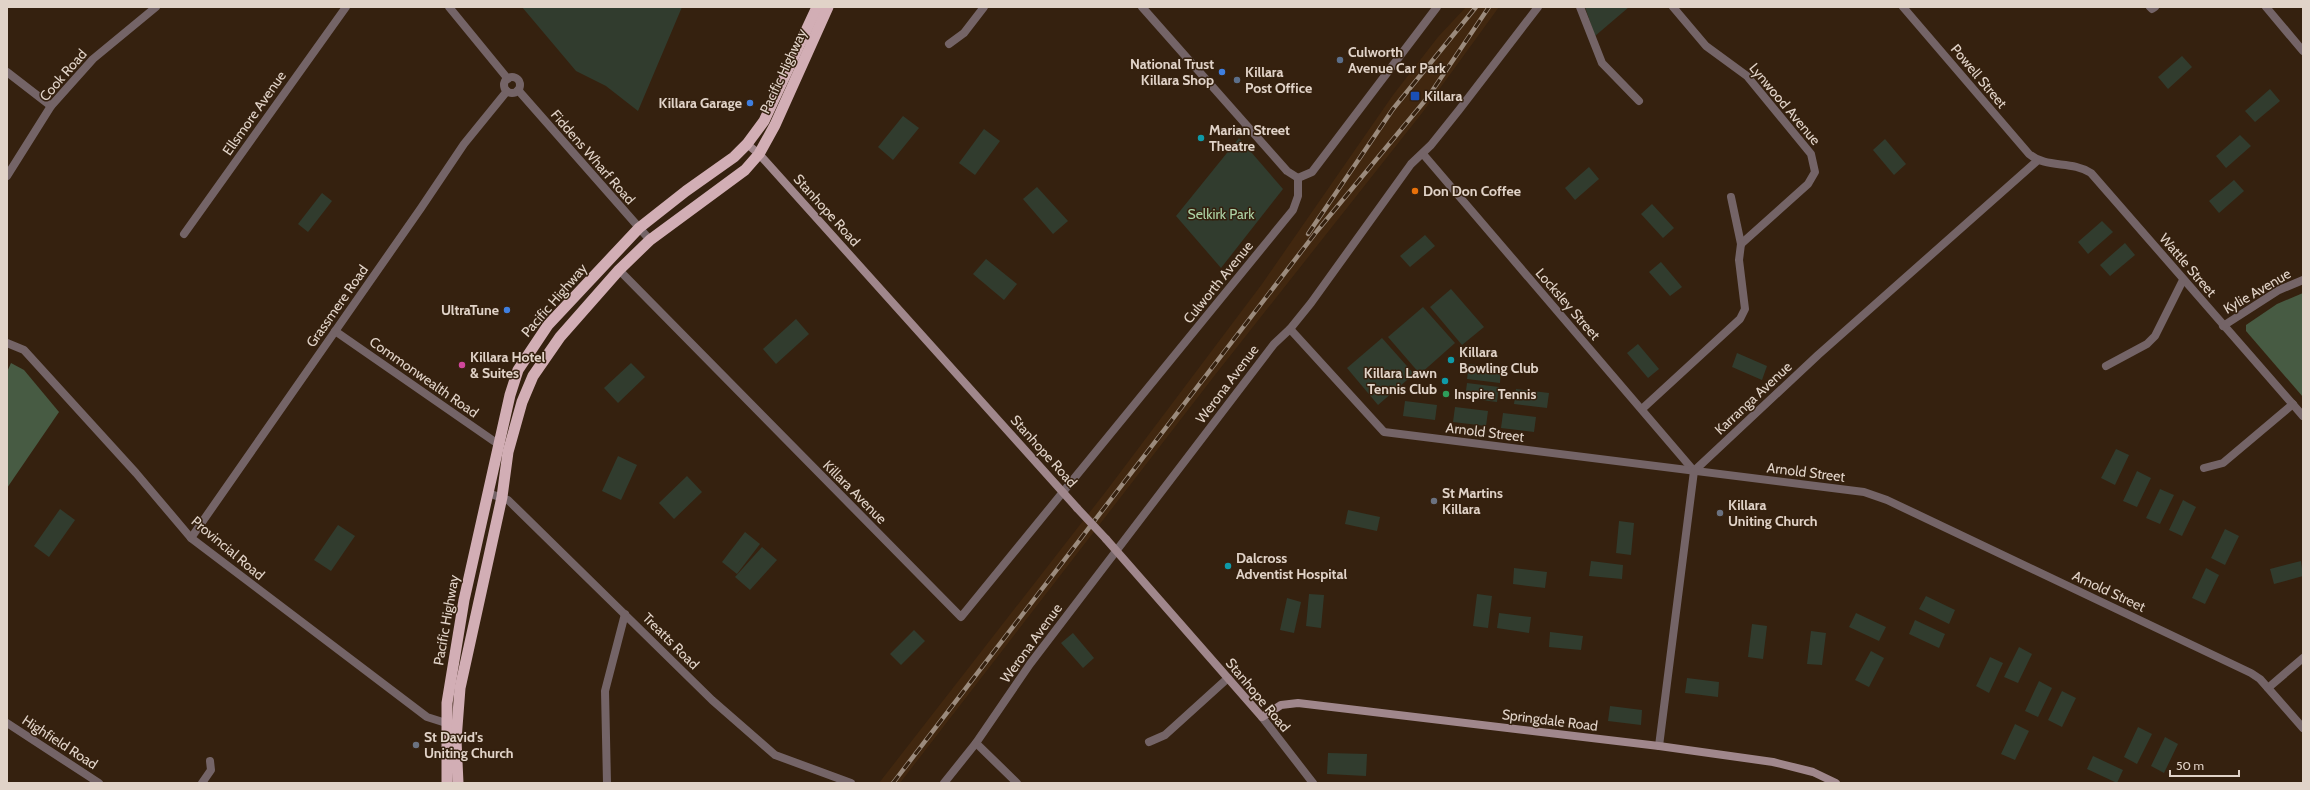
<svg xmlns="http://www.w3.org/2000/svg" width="2310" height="790" font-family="Cabin,sans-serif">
<rect width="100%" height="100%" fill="#35210f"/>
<path fill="#41270f" d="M1466 7H1499L1422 113 1215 375 900 783H879L1107 490 1262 284 1393 95 1438 37Z"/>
<g fill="#313c2e">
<path d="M522 7H682L638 111 606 86 576 71Z"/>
<path d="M1585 7H1629L1595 36Z"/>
<path d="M2182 56 2192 67 2168 89 2158 77Z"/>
<path d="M2270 89 2280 101 2255 122 2245 111Z"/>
<path d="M903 116 919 128 893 160 878 147Z"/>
<path d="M984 129 1000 141 975 175 959 163Z"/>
<path d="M2240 135 2251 146 2226 168 2216 156Z"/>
<path d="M1239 138 1283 189 1221 268 1176 216Z"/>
<path d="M1885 139 1906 164 1894 175 1873 150Z"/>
<path d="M1589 167 1599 179 1575 200 1565 188Z"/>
<path d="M2234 180 2244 191 2219 213 2209 201Z"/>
<path d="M1037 187 1068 221 1053 234 1023 199Z"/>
<path d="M322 193 332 201 308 232 298 224Z"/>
<path d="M1652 204 1674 228 1663 238 1641 214Z"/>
<path d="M2102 221 2113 232 2088 254 2078 242Z"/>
<path d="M1425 235 1435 246 1410 267 1400 256Z"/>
<path d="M2125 243 2135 255 2110 276 2100 265Z"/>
<path d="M986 259 1017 284 1004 300 973 274Z"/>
<path d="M1661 262 1682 287 1670 296 1649 272Z"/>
<path d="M1451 289 1484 327 1462 345 1430 307Z"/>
<path d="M1423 307 1455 343 1420 374 1388 337Z"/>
<path d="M796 319 809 334 776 364 763 349Z"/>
<path d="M1382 338 1414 374 1378 405 1347 368Z"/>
<path d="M1638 344 1659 369 1648 378 1627 353Z"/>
<path d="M1737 353 1767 366 1762 380 1732 367Z"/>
<path d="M631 363 645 377 618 403 604 388Z"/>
<path d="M1469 364 1501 368 1500 383 1467 379Z"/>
<path d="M1467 383 1499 387 1497 402 1465 398Z"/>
<path d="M1516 389 1549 393 1547 408 1514 404Z"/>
<path d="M1405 401 1437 405 1435 420 1403 416Z"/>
<path d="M1455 407 1488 411 1486 426 1453 422Z"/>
<path d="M1503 413 1536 417 1534 432 1501 428Z"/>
<path d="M2116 449 2129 455 2115 485 2101 478Z"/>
<path d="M618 456 637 465 621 500 602 491Z"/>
<path d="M2137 471 2151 478 2137 507 2123 501Z"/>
<path d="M687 476 702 492 674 519 659 503Z"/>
<path d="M2160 489 2174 495 2160 524 2146 518Z"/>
<path d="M2183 500 2196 507 2182 536 2169 530Z"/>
<path d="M60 509 75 520 49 557 34 546Z"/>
<path d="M1348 510 1380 517 1377 531 1345 524Z"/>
<path d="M1619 521 1634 523 1631 555 1616 553Z"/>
<path d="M338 525 355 536 331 571 314 560Z"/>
<path d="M2225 529 2239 536 2225 565 2211 558Z"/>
<path d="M745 532 760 544 737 574 722 562Z"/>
<path d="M762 547 777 560 750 590 735 577Z"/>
<path d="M1591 561 1623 565 1622 579 1589 576Z"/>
<path d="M2301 561 2303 576 2274 584 2270 569Z"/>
<path d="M1514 568 1547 572 1545 588 1513 584Z"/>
<path d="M2206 568 2219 575 2205 604 2192 598Z"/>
<path d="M1309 594 1324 595 1321 628 1306 626Z"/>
<path d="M1477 594 1492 596 1488 628 1473 626Z"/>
<path d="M1926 596 1955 610 1949 624 1919 609Z"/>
<path d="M1287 598 1301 602 1294 633 1280 630Z"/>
<path d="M1499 613 1531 617 1529 633 1497 628Z"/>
<path d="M1856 613 1886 627 1879 641 1849 627Z"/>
<path d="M1915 620 1945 634 1939 648 1909 634Z"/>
<path d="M1752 624 1767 626 1763 659 1748 657Z"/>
<path d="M914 630 925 641 901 665 890 654Z"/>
<path d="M1811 631 1826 633 1822 665 1807 664Z"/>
<path d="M1550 632 1583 636 1581 650 1549 647Z"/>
<path d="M1073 633 1094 658 1083 668 1061 643Z"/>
<path d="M2019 647 2032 654 2018 683 2004 677Z"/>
<path d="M1871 651 1884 658 1869 687 1855 680Z"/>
<path d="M1990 657 2003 663 1989 693 1976 686Z"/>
<path d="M1687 678 1719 682 1718 697 1685 693Z"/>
<path d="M2039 681 2052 688 2038 717 2025 711Z"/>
<path d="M2062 691 2076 698 2062 727 2048 720Z"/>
<path d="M1610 706 1642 710 1641 725 1608 721Z"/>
<path d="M2015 724 2029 731 2015 760 2001 754Z"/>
<path d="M2138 727 2152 734 2137 764 2124 757Z"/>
<path d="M2165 737 2178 744 2164 773 2151 766Z"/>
<path d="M1328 753 1367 754 1366 776 1327 774Z"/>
<path d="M2093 756 2123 770 2117 783 2087 769Z"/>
</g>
<g fill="#475b43">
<path d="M2303 293V397L2246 331V325L2277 304Z"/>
<path d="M11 363 24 370 59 412 7 488V372Z"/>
</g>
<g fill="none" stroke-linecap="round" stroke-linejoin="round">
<g stroke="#746467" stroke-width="8">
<path d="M1142 7 1287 171 1298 178"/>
<path d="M1580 7 1602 63 1639 101"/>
<path d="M1903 7 2029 154C2047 169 2071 160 2091 173L2303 416"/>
<path d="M2150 7 2152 9 2155 7"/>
<path d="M2266 7 2303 51"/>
<path d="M949 44 964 33 984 7"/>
<path d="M7 72 51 106"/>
<path d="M1423 154 1694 471"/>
<path d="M7 176 51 106 93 59 156 7"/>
<path d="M1298 178 1312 172 1437 7"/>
<path d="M1731 197 1741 244"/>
<path d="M184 234 346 7"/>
<path d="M619 270 961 617 1293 210 1298 196V178"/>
<path d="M2223 326 2279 290 2303 280"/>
<path d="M1290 329 1384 432 1864 492 1887 500 2251 673 2260 679 2303 728"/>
<path d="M335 331 498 444"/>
<path d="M7 343 24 350 136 473 191 538 427 717 446 723"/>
<path d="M2106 366 2147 344 2155 336 2183 280"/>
<path d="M1642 409 1740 319 1745 309 1739 260 1741 244 1808 184 1815 172 1811 154 1747 76 1706 46 1673 7"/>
<path d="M2204 468 2223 463 2293 404"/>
<path d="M488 493 508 500 712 700 775 755 851 783"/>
<path d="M191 538 421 208 464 144 507 91"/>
<path d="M2268 688 2303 658"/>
<path d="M1262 717 1313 783"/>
<path d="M7 723 99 783"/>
<path d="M1149 742 1165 735 1228 678"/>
<path d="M976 743 1017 783"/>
<path d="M1659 746 1694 471 1818 355 2037 161"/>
<path d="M202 783 211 770 210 761"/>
<path d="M607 783 605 691 625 614"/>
</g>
<g stroke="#746467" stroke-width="8">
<path d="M449 7 508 79"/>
<circle cx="512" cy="85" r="8"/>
<path d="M518 90 650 240"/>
<path d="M944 783 976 743 1030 664 1274 344 1290 329 1311 303 1411 164 1431 145 1459 110 1538 7"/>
</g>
<g stroke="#a0878c" stroke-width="8">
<path d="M747 144 759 154 1077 508"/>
<path d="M1106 539 1262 717 1281 705 1298 703 1659 746 1773 762 1813 772 1836 783"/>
</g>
<g stroke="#d2aeb5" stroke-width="11">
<path d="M447 783V703L464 600 510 395 518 370 548 325 639 228 686 191 734 157 747 144 764 121 817 7"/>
<path d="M458 783 456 740 460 688 502 497 508 452 522 402 533 376 560 337 619 270 650 240 745 170 759 154 775 125 828 7"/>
</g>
<g stroke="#9b8b7d" stroke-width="4.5">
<g id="rail">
<path d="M1308 234 1393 109 1476 7"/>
<path d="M893 783 1317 231 1428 97 1489 7"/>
</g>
</g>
<use href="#rail" stroke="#35210f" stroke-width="3" stroke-dasharray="9" stroke-linecap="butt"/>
<path stroke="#a0878c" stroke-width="8" d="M1077 508 1106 539"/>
</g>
<g fill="#5c6f8a" stroke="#35210f" stroke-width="1.5">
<circle cx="1340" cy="60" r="4"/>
<circle cx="1237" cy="80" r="4"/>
</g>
<g fill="#3f7fe0" stroke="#35210f" stroke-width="1.5">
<circle cx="1222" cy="72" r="4"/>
<circle cx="750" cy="103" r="4"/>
<circle cx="507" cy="310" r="4"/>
</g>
<rect fill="#1a4fb4" stroke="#35210f" stroke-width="1.5" x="1410" y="91" width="10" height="10" rx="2"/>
<g fill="#0f9aa8" stroke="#35210f" stroke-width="1.5">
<circle cx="1201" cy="138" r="4"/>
<circle cx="1451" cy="360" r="4"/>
<circle cx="1445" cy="381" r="4"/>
<circle cx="1228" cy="566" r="4"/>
</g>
<circle fill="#e8710a" stroke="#35210f" stroke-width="1.5" cx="1415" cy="191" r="4"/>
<circle fill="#d1479c" stroke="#35210f" stroke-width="1.5" cx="462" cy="365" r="4"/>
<circle fill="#2e9e5b" stroke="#35210f" stroke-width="1.5" cx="1446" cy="394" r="4"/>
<g fill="#6b7280" stroke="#35210f" stroke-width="1.5">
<circle cx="1434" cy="501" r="4"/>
<circle cx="1720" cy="513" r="4"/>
<circle cx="416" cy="745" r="4"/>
</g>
<g text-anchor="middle" stroke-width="3" stroke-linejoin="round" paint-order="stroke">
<g font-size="14" font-weight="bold" fill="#e1d3c8" stroke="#35210f" text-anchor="start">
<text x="1348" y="57">Culworth<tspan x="1348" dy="16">Avenue Car Park</tspan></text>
<text x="1214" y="69" text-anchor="end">National Trust<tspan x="1214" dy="16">Killara Shop</tspan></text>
<text x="1245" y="77">Killara<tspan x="1245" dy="16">Post Office</tspan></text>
<text x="1424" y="101">Killara</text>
<text x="742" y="108" text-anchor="end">Killara Garage</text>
<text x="1209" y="135">Marian Street<tspan x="1209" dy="16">Theatre</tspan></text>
<text x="1423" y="196">Don Don Coffee</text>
<text x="499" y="315" text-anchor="end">UltraTune</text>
<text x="1459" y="357">Killara<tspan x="1459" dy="16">Bowling Club</tspan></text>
<text x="470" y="362">Killara Hotel<tspan x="470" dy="16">&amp; Suites</tspan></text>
<text x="1437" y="378" text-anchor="end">Killara Lawn<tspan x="1437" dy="16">Tennis Club</tspan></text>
<text x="1454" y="399">Inspire Tennis</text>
<text x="1442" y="498">St Martins<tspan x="1442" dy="16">Killara</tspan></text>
<text x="1728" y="510">Killara<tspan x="1728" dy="16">Uniting Church</tspan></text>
<text x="1236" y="563">Dalcross<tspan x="1236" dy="16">Adventist Hospital</tspan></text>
<text x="424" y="742">St David's<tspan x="424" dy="16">Uniting Church</tspan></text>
</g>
<g font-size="14" fill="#e1d3c8" stroke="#35210f">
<text transform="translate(783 71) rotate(-65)" y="5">Pacific Highway</text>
<text transform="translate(63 75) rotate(-49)" y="5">Cook Road</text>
<text transform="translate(1979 76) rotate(50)" y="5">Powell Street</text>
<text transform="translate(1785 104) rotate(50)" y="5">Lynwood Avenue</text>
<text transform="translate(254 113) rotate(-55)" y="5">Ellsmore Avenue</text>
<text transform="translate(593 157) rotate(49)" y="5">Fiddens Wharf Road</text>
<text transform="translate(827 210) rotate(48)" y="5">Stanhope Road</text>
<text transform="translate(2188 265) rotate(49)" y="5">Wattle Street</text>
<text transform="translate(1218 282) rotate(-51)" y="5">Culworth Avenue</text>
<text transform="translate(2257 291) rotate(-30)" y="5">Kylie Avenue</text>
<text transform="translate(554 300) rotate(-49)" y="5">Pacific Highway</text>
<text transform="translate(1568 304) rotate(49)" y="5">Locksley Street</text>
<text transform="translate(337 306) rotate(-55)" y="5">Grassmere Road</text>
<text transform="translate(424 377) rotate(35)" y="5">Commonwealth Road</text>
<text transform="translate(1227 384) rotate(-53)" y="5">Werona Avenue</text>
<text transform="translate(1753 398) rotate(-43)" y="5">Karranga Avenue</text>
<text transform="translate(1485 432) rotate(7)" y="5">Arnold Street</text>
<text transform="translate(1044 451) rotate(48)" y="5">Stanhope Road</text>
<text transform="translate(1806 472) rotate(7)" y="5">Arnold Street</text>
<text transform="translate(855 492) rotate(45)" y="5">Killara Avenue</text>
<text transform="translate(228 548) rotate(40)" y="5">Provincial Road</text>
<text transform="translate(2109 591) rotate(25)" y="5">Arnold Street</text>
<text transform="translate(446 620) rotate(-80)" y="5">Pacific Highway</text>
<text transform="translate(671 641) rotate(45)" y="5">Treatts Road</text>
<text transform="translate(1031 643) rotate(-54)" y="5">Werona Avenue</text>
<text transform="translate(1258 695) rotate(50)" y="5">Stanhope Road</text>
<text transform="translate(1550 720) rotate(7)" y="5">Springdale Road</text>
<text transform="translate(60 742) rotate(33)" y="5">Highfield Road</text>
</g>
<g font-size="14" fill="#aed4a6" stroke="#35210f">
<text x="1221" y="219">Selkirk Park</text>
</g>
</g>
<rect width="2310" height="790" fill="none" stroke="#e1d3c8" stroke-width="16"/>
<path d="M2170 770v6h69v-6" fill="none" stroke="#e1d3c8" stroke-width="2"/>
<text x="2176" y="770" font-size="12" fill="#e1d3c8" stroke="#35210f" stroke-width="3" paint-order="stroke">50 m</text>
</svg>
